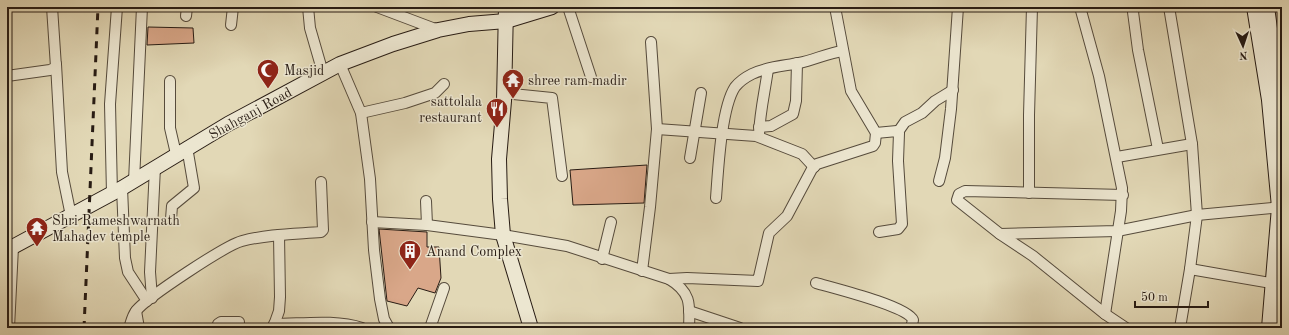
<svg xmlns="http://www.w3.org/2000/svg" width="1289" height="335" font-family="'Old Standard TT',serif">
<rect width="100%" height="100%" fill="#e2d8b6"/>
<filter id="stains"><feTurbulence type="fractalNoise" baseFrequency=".005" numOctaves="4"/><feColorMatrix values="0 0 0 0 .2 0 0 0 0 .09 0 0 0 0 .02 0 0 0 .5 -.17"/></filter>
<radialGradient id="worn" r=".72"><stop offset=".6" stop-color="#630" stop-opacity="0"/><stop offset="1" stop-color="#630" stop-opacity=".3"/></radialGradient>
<g fill="#d9a789" stroke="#281c14">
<path d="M148 27 193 28 194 43 147 45Z"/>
<path d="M647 165 644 203 573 205 570 170Z"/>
<path d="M379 229 427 232V247H439L441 278 435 293 418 288 407 306 387 301Z"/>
</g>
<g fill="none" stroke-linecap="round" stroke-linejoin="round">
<g stroke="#564b3c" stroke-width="12">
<g id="street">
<path d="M308 7 310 28 323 73"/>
<path d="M377 7 438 30"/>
<path d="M568 7 591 77"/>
<path d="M835 7 851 91 876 133 897 131 899 133 898 161 902 224 898 229 879 232"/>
<path d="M1080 7 1099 76 1122 188 1121 211 1105 314"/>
<path d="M1135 7 1133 12 1138 50 1158 149"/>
<path d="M1169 7 1192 144 1197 215 1190 269 1180 328"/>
<path d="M186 16 187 7"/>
<path d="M231 25 233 7"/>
<path d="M56 64 62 172 71 216"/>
<path d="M340 64 361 113 370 179 374 250 380 299 384 319 389 328"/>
<path d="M7 76 50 70 56 67 52 7"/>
<path d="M170 81V128L176 154"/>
<path d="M504 93 552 98 562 176"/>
<path d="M361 113 405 103 435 93 444 84"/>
<path d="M759 127 771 126 793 114 796 101 797 63"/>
<path d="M657 129 756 136 802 154 814 167"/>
<path d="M898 132 905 122 922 113 935 101 953 90"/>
<path d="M759 134C760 111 765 91 768 69"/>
<path d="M1117 157 1192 144"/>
<path d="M690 158 701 93"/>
<path d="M134 181 142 7"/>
<path d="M939 181 945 158 951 109 958 7"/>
<path d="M122 188 125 258 128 272 147 301"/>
<path d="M1029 193V115L1032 7"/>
<path d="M112 194 110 104 117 7"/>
<path d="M1123 195 965 191 959 194 957 200 1000 234 1033 256 1105 314 1126 328"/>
<path d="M716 198C718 172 721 108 735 87 739 82 746 77 752 74 766 67 783 66 799 63 814 60 828 53 843 51"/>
<path d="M426 201 427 225"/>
<path d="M171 219 172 206 194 188 187 147"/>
<path d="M372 222 427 225 503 235 567 246 669 279C691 292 690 304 689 328"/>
<path d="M1000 234 1117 231 1197 215 1282 207"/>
<path d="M602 259 611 222"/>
<path d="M1190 269 1282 285"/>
<path d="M642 271 650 207 657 129 651 42"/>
<path d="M669 279 687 278 758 281 769 233 787 216 812 169 817 164 873 146 875 143 876 133"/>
<path d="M816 283C833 288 907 306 913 320L911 328"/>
<path d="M152 298 150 272 155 167"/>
<path d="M136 311 139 328"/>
<path d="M689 311 740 328"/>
<path d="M274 324C302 324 335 319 362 328"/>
<path d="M9 328 13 247"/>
<path d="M129 328C131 323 132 316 136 311 146 298 226 245 242 241 268 234 295 234 321 232L323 230 321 182"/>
<path d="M217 328 218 324 221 322H239"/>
<path d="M273 328 279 311 280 297 279 235"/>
<path d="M430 328 444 288"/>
</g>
</g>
<g stroke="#281c14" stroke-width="16">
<g id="secondary">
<path d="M506 7 504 101 499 159 500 199 503 235 531 328"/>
<path d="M1254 7 1269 100 1279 207 1269 328"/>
<path d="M1267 7 1282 116"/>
<path d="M7 250 122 188 228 124 340 64 393 44 438 30 469 24 506 21 552 7"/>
<path d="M1279 328 1282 303"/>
</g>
</g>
<use href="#street" stroke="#ece6d0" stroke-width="10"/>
<use href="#secondary" stroke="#ece6d0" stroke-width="14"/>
<path stroke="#281c14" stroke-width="3" stroke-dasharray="7 7" stroke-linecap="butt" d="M84 328 98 7"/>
</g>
<defs>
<g id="mosque-pin" transform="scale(1.15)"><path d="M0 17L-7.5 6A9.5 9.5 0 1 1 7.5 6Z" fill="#8f2418" stroke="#ece6d0"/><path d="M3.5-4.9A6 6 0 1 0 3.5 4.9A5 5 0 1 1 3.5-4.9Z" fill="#fff"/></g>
<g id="temple-pin" transform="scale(1.15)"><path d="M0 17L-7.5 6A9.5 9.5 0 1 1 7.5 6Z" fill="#8f2418" stroke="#ece6d0"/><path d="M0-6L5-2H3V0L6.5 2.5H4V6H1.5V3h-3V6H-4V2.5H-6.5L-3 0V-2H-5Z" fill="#fff"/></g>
<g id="restaurant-pin" transform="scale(1.15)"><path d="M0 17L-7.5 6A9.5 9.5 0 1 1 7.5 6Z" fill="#8f2418" stroke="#ece6d0"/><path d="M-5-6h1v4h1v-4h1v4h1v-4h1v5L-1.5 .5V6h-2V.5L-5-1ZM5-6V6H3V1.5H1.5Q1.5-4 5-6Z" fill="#fff"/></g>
<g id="building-pin" transform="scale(1.15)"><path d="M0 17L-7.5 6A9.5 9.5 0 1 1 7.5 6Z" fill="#8f2418" stroke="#ece6d0"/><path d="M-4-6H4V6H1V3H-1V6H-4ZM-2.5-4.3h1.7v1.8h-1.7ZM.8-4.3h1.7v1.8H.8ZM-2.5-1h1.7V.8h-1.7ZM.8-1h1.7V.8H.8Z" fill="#fff"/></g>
</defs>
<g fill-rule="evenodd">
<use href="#mosque-pin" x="268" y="70"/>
<use href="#temple-pin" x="513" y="80"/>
<use href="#restaurant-pin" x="497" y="109"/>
<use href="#temple-pin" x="37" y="228"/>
<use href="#building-pin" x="410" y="251"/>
</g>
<g text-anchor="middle" stroke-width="3" stroke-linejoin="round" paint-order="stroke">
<g font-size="14" fill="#281c14" stroke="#ece6d0" text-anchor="start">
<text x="284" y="75">Masjid</text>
<text x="528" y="85">shree ram madir</text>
<text x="482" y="106" text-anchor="end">sattolala<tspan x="482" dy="16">restaurant</tspan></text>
<text x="52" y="225">Shri Rameshwarnath<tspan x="52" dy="16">Mahadev temple</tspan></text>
<text x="426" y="256">Anand Complex</text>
</g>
<g font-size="14" fill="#281c14" stroke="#ece6d0">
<text transform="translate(250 113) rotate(-29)" y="5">Shahganj Road</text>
</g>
</g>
<rect width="1289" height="335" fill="none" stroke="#e2d8b6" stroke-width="24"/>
<rect x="8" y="8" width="1273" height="319" fill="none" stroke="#281c14" stroke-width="2"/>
<rect x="12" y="12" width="1265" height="311" fill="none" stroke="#281c14"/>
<g transform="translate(1243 46) rotate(177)" stroke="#ece6d0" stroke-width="3" paint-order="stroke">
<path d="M0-3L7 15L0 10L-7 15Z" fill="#281c14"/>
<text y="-6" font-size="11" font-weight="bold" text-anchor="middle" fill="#281c14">N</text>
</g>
<path d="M1135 301v6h73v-6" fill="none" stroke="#281c14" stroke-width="2"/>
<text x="1141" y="301" font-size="12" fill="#281c14" stroke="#ece6d0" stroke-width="3" paint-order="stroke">50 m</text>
<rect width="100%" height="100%" filter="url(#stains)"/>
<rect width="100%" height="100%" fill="url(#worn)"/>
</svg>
